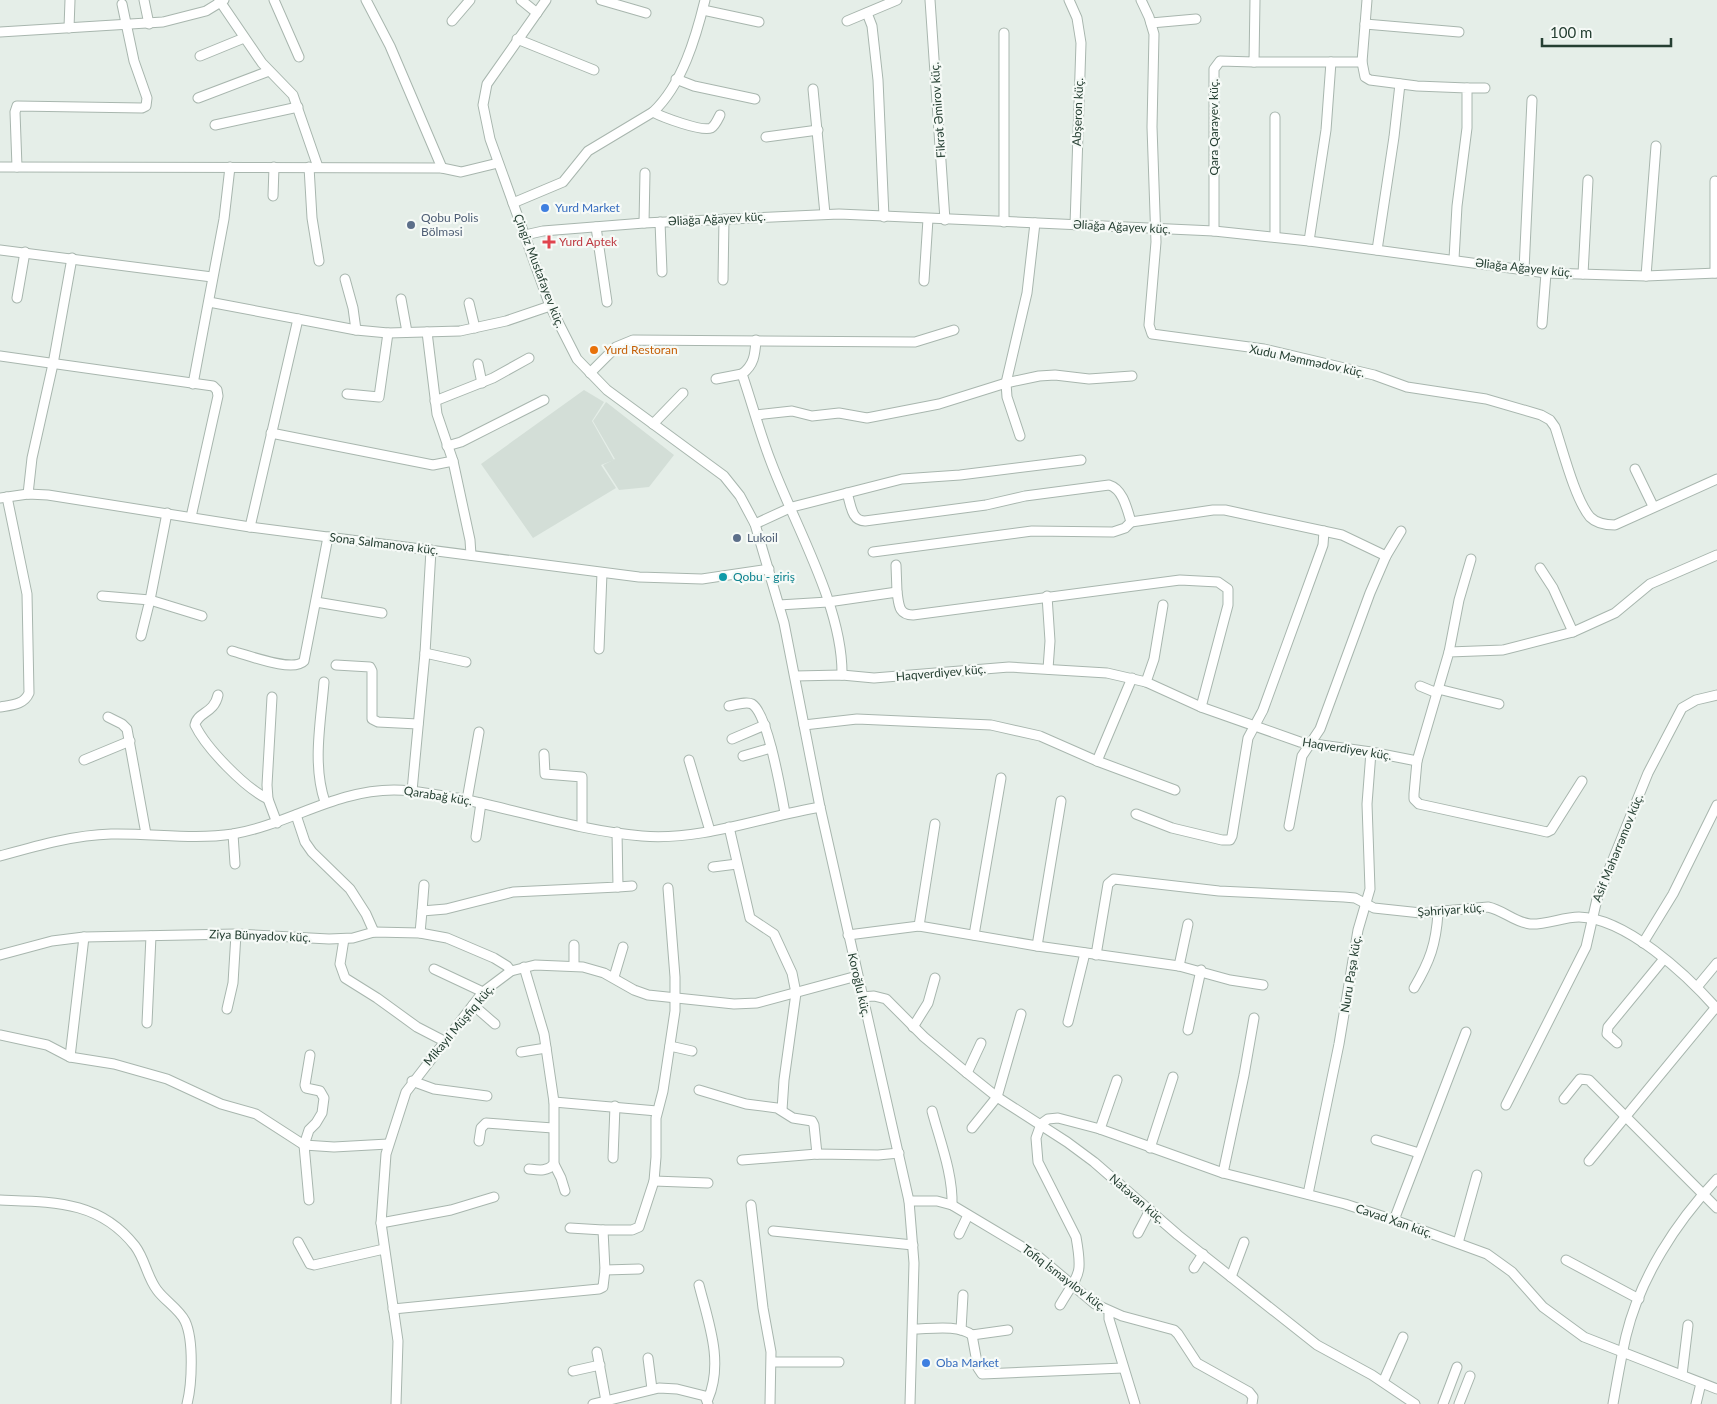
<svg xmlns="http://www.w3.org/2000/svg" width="1717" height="1404" font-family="Lato,sans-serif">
<rect width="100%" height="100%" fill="#e5eee8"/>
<g fill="#d3ded7">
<path d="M584 390 604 402 592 421 614 460 601 465 616 488 533 538 481 464Z"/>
<path d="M606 402 674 455 649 487 619 490 603 465 615 459 593 421Z"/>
</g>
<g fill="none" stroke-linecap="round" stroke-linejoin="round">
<g stroke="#a8b6ae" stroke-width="11">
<g id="minor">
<path d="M144 0 149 24"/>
<path d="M219 0 262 63 293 95 318 167"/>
<path d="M274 0 299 57"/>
<path d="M366 0 390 46 442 168"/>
<path d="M521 0 537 13"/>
<path d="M546 0 487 84 483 105 490 139 550 306 577 359 607 390 724 476 740 496 755 524 784 623 820 807 909 1201 914 1263 910 1404"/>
<path d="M601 0 646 13"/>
<path d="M930 0 945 220"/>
<path d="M1069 0 1077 18 1081 43 1075 225"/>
<path d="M1141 0 1149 17 1154 34 1152 127 1156 242 1149 325 1152 334 1264 349 1374 375 1407 387 1486 399 1541 415 1550 420 1555 427C1563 451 1575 499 1590 517 1597 524 1606 525 1615 525L1717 479"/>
<path d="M1367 0 1362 62 1365 77 1370 80 1417 86 1467 88V128L1457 206 1454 259"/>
<path d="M703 10 759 22"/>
<path d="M867 13 872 26 878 80 884 217"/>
<path d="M452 21 470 0"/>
<path d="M847 21 897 0"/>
<path d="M1151 23 1196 19"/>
<path d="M1365 24 1459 32"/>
<path d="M69 28 70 0"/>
<path d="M0 32 163 22 206 11 224 0"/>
<path d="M517 39 594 70"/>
<path d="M200 56 244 38"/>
<path d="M1254 62H1362"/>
<path d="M676 79 694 86 755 99"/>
<path d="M1467 88H1485"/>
<path d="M813 89 825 214"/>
<path d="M198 98 269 71"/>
<path d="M653 112C662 117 702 132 711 128 715 126 718 119 720 115"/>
<path d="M1275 117V237"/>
<path d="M215 125 298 107"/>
<path d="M766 137 818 130"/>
<path d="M0 167 442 168 461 172 498 163"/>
<path d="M17 167 15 112 17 106 142 108 146 106 147 98 134 61 122 4"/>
<path d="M309 167 312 218 319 261"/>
<path d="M273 196 274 167"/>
<path d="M513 203 563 182 588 151 653 112C682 85 696 37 705 0"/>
<path d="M660 222 662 272"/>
<path d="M1004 222V33"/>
<path d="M644 223 645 173"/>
<path d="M596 227 607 302"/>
<path d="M1214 231V69L1220 61 1254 62 1255 0"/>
<path d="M525 235 543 231 644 223 839 214 1214 231 1309 241 1546 273 1646 276 1717 273"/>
<path d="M1309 241 1326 130 1331 62"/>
<path d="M0 250 212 277"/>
<path d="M1377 250 1394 137 1400 84"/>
<path d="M1524 270 1532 100"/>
<path d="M1715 273V181"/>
<path d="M1583 274 1588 180"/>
<path d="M1646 276 1656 146"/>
<path d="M345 279 353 308 356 330"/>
<path d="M723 280 724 219"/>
<path d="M924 281 928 219"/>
<path d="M17 298 25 252"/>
<path d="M401 299 407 332"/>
<path d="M209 302 356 330 388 333 460 331 506 321 550 306"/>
<path d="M469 303 475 328"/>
<path d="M1542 324 1546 273"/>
<path d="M427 332 437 414 453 461 470 540 471 555"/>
<path d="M756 340C755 355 754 365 742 374 752 403 760 434 771 462 795 526 843 607 842 675"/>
<path d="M0 356 213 386 217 390 218 396 191 517"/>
<path d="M478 364 482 383"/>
<path d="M590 373 616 347 633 340 915 342 954 330"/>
<path d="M716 379 742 374"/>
<path d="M193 384 224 219 230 167"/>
<path d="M347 394 379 397 388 333"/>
<path d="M435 401 493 378 529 358"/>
<path d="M756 415 792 411 812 416 839 413 867 418 939 404 1006 383 1039 376 1055 375 1089 379 1132 376"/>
<path d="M653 424 683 393"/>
<path d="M271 433 433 465 453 461"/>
<path d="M1020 436 1007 397 1006 383 1027 293 1035 223"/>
<path d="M447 446 461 442 544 400"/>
<path d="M1635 469 1653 506"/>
<path d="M847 493C851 504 851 521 865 521L986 505 1025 496 1109 485C1123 489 1127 509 1131 522L1213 510H1225L1342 535 1386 556"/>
<path d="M28 494 32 458 53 364 72 258"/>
<path d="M0 498 28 494 48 495 250 527 639 577 702 579 769 569"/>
<path d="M167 513 150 600 202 616"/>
<path d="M755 524 792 507 902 479 960 475 1081 460"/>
<path d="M250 527 298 319"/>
<path d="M873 552 1032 531 1113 532 1125 528 1131 522"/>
<path d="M896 565 897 592"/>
<path d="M1540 568 1553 588 1573 632"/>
<path d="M102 596 150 600 141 636"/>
<path d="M1047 596 1050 641 1048 669"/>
<path d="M316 602 382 613"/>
<path d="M779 605 828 602 897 592C899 604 898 615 913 615L1180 580 1218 582 1228 589V605L1201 707"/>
<path d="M599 649 602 573"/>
<path d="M232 651C248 655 293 673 304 661L328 537"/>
<path d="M1449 652 1459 600 1471 559"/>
<path d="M425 653 466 662"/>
<path d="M336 665 370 667 372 671V719L378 722 418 724"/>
<path d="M795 676 842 675 874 678 1009 667 1107 673 1146 682 1201 707 1300 742 1371 752 1417 761 1449 652 1503 650 1573 632 1615 613 1650 584 1717 555"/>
<path d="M324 682C321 721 312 764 325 802"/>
<path d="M1146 682 1154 659 1163 605"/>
<path d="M1420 686 1437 693"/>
<path d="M1438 689 1499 704"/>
<path d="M218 695C214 714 197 712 195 725 206 748 245 788 268 799"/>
<path d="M272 697 267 785 268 799 277 823"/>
<path d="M729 706C736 705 746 701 752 704 768 714 781 792 785 813"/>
<path d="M0 707C11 705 24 705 29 693L27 594 7 497"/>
<path d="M108 717 122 724 127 729 146 834"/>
<path d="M804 725 857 719 991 725 1040 736 1097 761 1175 790"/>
<path d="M732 739 765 725"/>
<path d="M544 754 545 774 582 777V826"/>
<path d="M743 756 771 748"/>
<path d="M84 760 130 741"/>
<path d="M689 760 710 831"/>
<path d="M1097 761 1132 678"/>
<path d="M1417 761 1414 794V799L1419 804 1547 832 1551 830 1582 781"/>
<path d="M412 791 425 653 431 550"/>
<path d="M467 800 479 732"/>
<path d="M1136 814 1172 828 1222 840H1230L1232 836 1248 738 1263 710 1323 545 1324 531"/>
<path d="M296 815 305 842 312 852 350 889 366 914 374 932"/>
<path d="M1289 826 1302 756 1320 729 1370 593 1386 556 1401 531"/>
<path d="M729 827 750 918 774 934 792 973 796 993 784 1080 782 1110"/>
<path d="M233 834 235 864"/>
<path d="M476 837 481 803"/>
<path d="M0 856C36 846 74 835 111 834 152 833 193 840 233 834 290 824 335 790 394 790 415 790 436 795 457 798 518 810 580 831 642 836 701 841 762 817 820 807"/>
<path d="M713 867 737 864"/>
<path d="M618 887 632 886"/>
<path d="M422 911 424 885"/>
<path d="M919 926 935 824"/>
<path d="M420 933 422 911 446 909 513 892 618 887 617 832"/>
<path d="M848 935 919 926 1037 946 1179 966 1230 980 1263 985"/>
<path d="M974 935 1001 778"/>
<path d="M344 939 340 964 345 978 377 998 417 1027 444 1041"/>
<path d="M1643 943 1673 894 1717 805"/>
<path d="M1037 946 1061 801"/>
<path d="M0 955 52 941 84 937 236 934 329 939 353 938 374 932 420 933 447 938 494 958 507 966 511 971"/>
<path d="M1096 955 1108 884 1114 879 1219 891 1344 897 1355 898 1374 908 1421 913 1488 907C1503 910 1514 922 1530 924 1546 925 1563 917 1579 917 1626 918 1687 975 1717 1009"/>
<path d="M574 965V945"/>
<path d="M1179 966 1188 924"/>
<path d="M524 967 544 1034 554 1102V1164L561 1178 565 1191"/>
<path d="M434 969 483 992"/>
<path d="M614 977 623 947"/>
<path d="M1697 987 1717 963"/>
<path d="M1414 988C1430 961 1436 944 1438 913"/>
<path d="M862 997 874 996 886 999 924 1037 967 1073 997 1097 1067 1142 1094 1162 1178 1235 1317 1345 1372 1375 1415 1404"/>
<path d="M473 1005 495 1024"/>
<path d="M227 1009 233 983 236 934"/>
<path d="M1068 1022 1085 953"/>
<path d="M147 1023 151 936"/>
<path d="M913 1027 928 1003 935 978"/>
<path d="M1188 1030 1201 970"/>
<path d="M0 1035 47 1045 70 1057 114 1064 167 1079 221 1104 256 1114 304 1145 334 1147 388 1144"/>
<path d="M1617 1043 1607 1034 1608 1027 1663 960"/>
<path d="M670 1046 692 1051"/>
<path d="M521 1052 546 1048"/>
<path d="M70 1057 84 937"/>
<path d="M967 1073 981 1043"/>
<path d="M412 1081 434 1089 487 1096"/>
<path d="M699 1090 746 1104 777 1108 793 1118 812 1121 814 1125 817 1154"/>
<path d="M1564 1099 1580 1079 1589 1080 1717 1208"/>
<path d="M554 1102 657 1111"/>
<path d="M1506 1105 1586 947 1597 899 1648 773 1682 708 1696 700 1717 695"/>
<path d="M932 1111C940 1141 953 1174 952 1205"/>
<path d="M972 1128 997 1097 1021 1014"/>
<path d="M1100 1129 1117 1080"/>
<path d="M1376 1140 1419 1153"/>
<path d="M479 1141 481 1128 486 1123 553 1128"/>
<path d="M1150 1148 1173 1077"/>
<path d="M613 1158 615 1106"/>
<path d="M742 1160 817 1154 878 1155 899 1153"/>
<path d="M1589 1161 1716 1007"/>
<path d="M529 1169C538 1170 547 1172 554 1164"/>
<path d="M1223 1173 1244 1075 1254 1018"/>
<path d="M654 1181 708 1183"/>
<path d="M1308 1194 1339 1044 1358 930 1370 889 1367 804 1371 752"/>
<path d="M0 1200C52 1202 99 1200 135 1246 145 1259 147 1277 157 1290 165 1301 179 1309 185 1321 194 1340 192 1384 187 1404"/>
<path d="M309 1200 304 1145 309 1130 316 1123 322 1113 324 1098 320 1091 306 1088 305 1085 310 1055"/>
<path d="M909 1201H937L952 1205 1039 1257 1095 1304 1122 1316 1174 1330 1178 1334 1197 1363 1249 1392 1253 1397 1252 1404"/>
<path d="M751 1205 763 1308 771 1352 770 1404"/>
<path d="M1394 1220 1466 1032"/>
<path d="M381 1223 451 1210 494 1197"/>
<path d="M570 1228 603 1230"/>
<path d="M773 1231 913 1245"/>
<path d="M1138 1233 1150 1210"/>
<path d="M959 1234 968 1215"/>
<path d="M298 1242 310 1264 314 1265 384 1249"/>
<path d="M1458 1243 1477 1175"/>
<path d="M1566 1260 1639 1299"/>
<path d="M1194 1268 1203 1254"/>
<path d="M605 1270 639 1269"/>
<path d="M1231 1277 1244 1242"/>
<path d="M699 1285C708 1321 724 1362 708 1399"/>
<path d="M1060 1305C1079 1273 1083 1276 1076 1237L1038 1162 1036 1138 1041 1124 1048 1119 1058 1118 1100 1129 1223 1173 1345 1204 1394 1220 1487 1254 1512 1272 1543 1307 1584 1337 1717 1389"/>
<path d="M393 1309 599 1289 603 1287 605 1270 603 1230H632L639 1227 654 1181 656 1157V1118L663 1091 675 1011V977L668 888"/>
<path d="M1109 1312V1319L1135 1404"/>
<path d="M913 1329C930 1329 958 1324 972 1335L978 1368 982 1374 1123 1368"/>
<path d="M961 1330 963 1295"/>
<path d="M972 1335 1008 1330"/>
<path d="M597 1352 606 1401"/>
<path d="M648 1358 652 1389"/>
<path d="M772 1362H839"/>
<path d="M573 1371 600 1365"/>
<path d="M1682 1375 1688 1325"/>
<path d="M1383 1382 1403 1337"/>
<path d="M396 1404 398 1341 381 1223 386 1154 406 1092 483 992 511 971 535 965 583 967 604 973 634 990 648 995 734 1004 757 1003 857 976"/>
<path d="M593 1404 659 1388 677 1389 705 1396 708 1404"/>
<path d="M1443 1404 1457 1367"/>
<path d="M1459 1404 1470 1376"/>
<path d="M1613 1404C1617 1381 1621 1358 1626 1336 1640 1278 1676 1222 1717 1179"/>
<path d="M1696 1404 1701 1383"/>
</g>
</g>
<use href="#minor" stroke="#fff" stroke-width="9"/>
</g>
<g fill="#3f7fe0" stroke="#f6faf7" stroke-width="2">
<circle cx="545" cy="208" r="5"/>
<circle cx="926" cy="1363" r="5"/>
</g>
<g fill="#5c6f8a" stroke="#f6faf7" stroke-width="2">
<circle cx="411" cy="225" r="5"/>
<circle cx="737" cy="538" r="5"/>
</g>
<path fill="#e0444e" stroke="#f6faf7" stroke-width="2" d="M546.5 234.5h5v5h5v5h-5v5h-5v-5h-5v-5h5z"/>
<circle fill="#e8710a" stroke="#f6faf7" stroke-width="2" cx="594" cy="350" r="5"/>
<circle fill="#0f9aa8" stroke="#f6faf7" stroke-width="2" cx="723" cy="577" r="5"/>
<g text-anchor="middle" stroke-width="4.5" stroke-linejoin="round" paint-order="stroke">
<g font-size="12" fill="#253f32" stroke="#f6faf7">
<text transform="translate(938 110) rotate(-94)" y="4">Fikrət Əmirov küç.</text>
<text transform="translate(1078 112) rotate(-88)" y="4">Abşeron küç.</text>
<text transform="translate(1214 127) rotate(-90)" y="4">Qara Qarayev küç.</text>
<text transform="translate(717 219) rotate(-3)" y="4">Əliağa Ağayev küç.</text>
<text transform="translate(1122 227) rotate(3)" y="4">Əliağa Ağayev küç.</text>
<text transform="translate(1524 268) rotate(6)" y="4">Əliağa Ağayev küç.</text>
<text transform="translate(539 271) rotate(69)" y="4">Çingiz Mustafayev küç.</text>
<text transform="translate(1307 361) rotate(12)" y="4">Xudu Məmmədov küç.</text>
<text transform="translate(384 544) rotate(7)" y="4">Sona Salmanova küç.</text>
<text transform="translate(941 673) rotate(-5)" y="4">Haqverdiyev küç.</text>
<text transform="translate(1347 749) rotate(9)" y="4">Haqverdiyev küç.</text>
<text transform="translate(438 796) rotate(9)" y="4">Qarabağ küç.</text>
<text transform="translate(1618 848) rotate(-68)" y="4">Asif Məhərrəmov küç.</text>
<text transform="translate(1451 910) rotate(-4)" y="4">Şəhriyar küç.</text>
<text transform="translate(260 936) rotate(2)" y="4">Ziya Bünyadov küç.</text>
<text transform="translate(1351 974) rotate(-81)" y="4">Nuru Paşa küç.</text>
<text transform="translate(859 985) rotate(77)" y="4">Koroğlu küç.</text>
<text transform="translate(459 1025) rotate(-50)" y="4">Mikayıl Müşfiq küç.</text>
<text transform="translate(1137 1199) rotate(41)" y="4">Natəvan küç.</text>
<text transform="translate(1394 1221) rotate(19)" y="4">Cavad Xan küç.</text>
<text transform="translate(1064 1278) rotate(37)" y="4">Tofiq İsmayılov küç.</text>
</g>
<g font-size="12" fill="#366cbe" stroke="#f6faf7" text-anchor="start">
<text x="555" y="212">Yurd Market</text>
<text x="936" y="1367">Oba Market</text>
</g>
<g font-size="12" fill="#4e5e75" stroke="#f6faf7" text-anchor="start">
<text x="421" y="222">Qobu Polis<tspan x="421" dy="14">Bölməsi</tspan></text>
<text x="747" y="542">Lukoil</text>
</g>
<g font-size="12" fill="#be3a42" stroke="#f6faf7" text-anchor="start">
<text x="559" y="246">Yurd Aptek</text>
</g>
<g font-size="12" fill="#c56008" stroke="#f6faf7" text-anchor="start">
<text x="604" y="354">Yurd Restoran</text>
</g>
<g font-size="12" fill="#0d838f" stroke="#f6faf7" text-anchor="start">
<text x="733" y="581">Qobu - giriş</text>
</g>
</g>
<path d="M1542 38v8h129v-8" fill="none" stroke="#253f32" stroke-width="2.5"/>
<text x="1550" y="38" font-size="15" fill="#253f32" stroke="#f6faf7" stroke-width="4" paint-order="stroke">100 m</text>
</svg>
